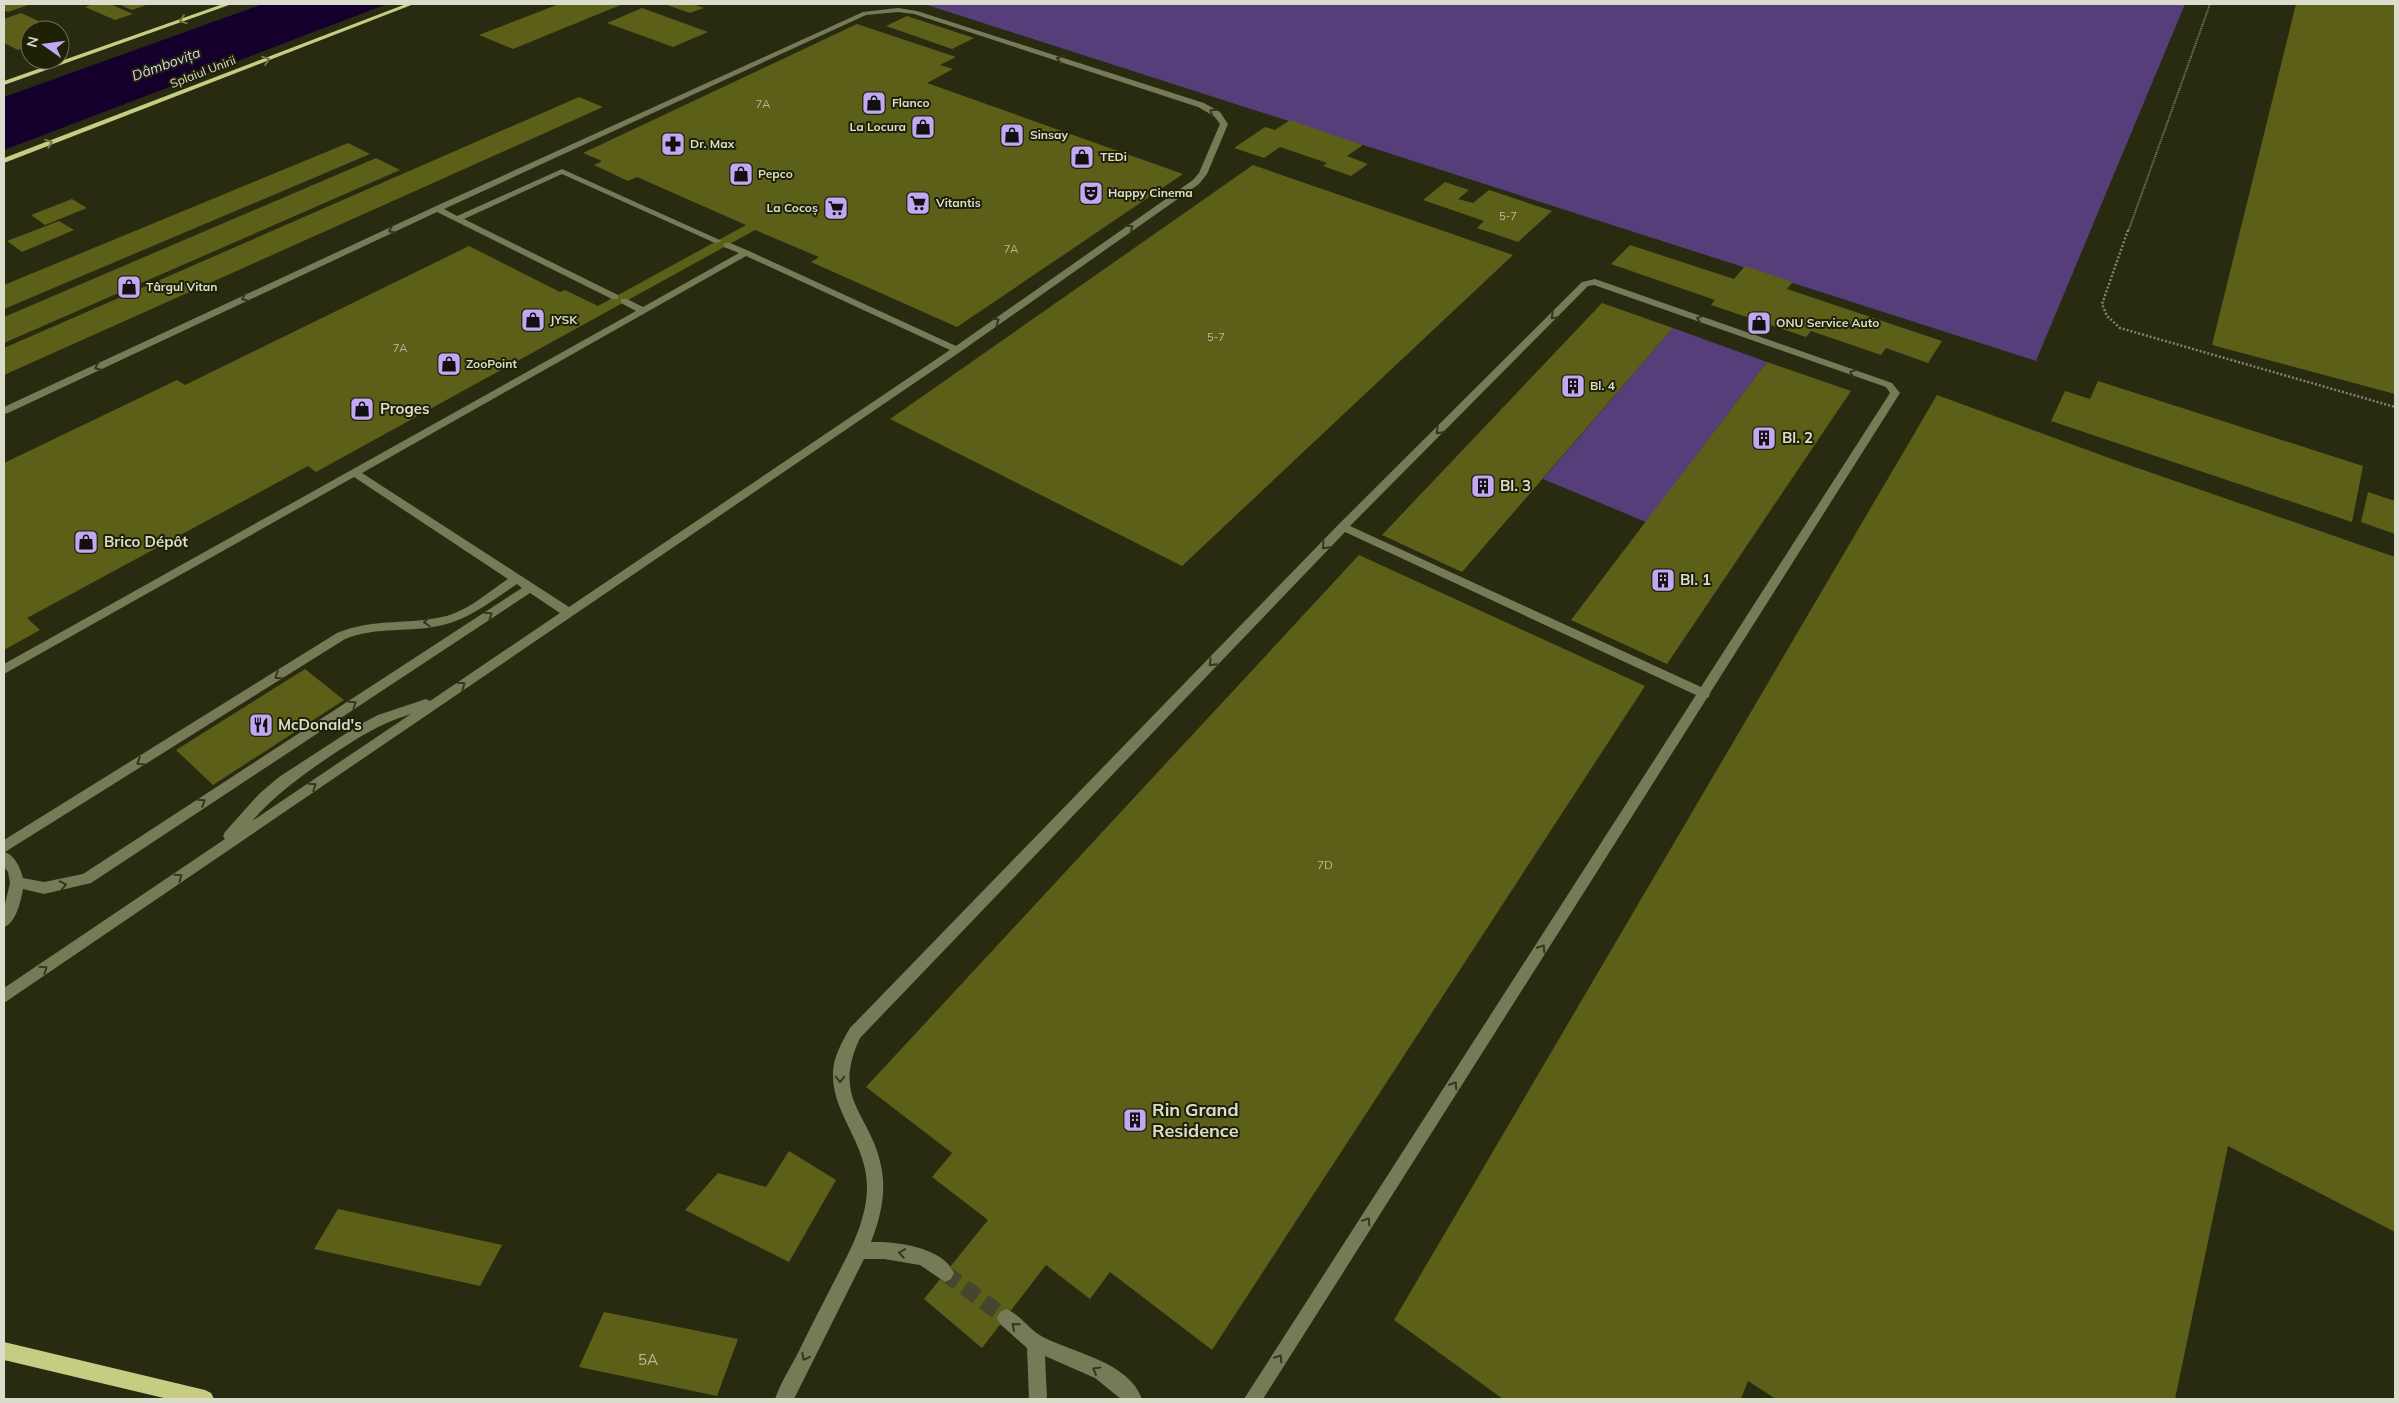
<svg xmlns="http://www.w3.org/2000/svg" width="2399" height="1403" font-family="Mulish,sans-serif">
<rect width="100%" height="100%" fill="#292b11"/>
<g fill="#563e7a">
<path d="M924 4H2185L2036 361Z"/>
<path d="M1673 328 1767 362 1646 522 1543 479Z"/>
</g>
<path fill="#15002d" d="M263 4H387L4 150V97Z"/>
<g fill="#5b5f18">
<path d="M4 4H31L8 12 4 10Z"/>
<path d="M93 4H110L133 14 115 20 85 7Z"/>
<path d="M118 4H149L132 10Z"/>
<path d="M559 4H623L513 49 479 35Z"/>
<path d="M664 4H693L704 8 690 13Z"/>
<path d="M2296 4H2395V394L2212 345Z"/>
<path d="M642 8 708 32 673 47 607 23Z"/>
<path d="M21 13 58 30H30V46L18 50 4 43V19Z"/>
<path d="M907 16 974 38 952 49 886 26Z"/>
<path d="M857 24 956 57 940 65 953 69 927 83 1183 174 957 327 811 262 819 257 755 230 316 472 308 466 27 618 40 630 4 650V463L177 380 185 385 469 246 560 292 565 290 598 306 746 225 637 177 628 181 594 165 602 161 583 153Z"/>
<path d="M579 97 603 107 4 375V348Z"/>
<path d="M1290 120 1363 145 1347 156 1368 164 1351 176 1323 166 1327 163 1280 147 1264 158 1234 148 1265 127 1275 130Z"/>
<path d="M348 143 370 154 4 309V285Z"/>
<path d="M376 158 400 170 4 343V317Z"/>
<path d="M1253 165 1513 255 1182 566 890 419Z"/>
<path d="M1445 182 1469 190 1458 199 1473 203 1489 190 1552 211 1518 242 1477 228 1484 221 1423 200Z"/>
<path d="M72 199 87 208 45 225 31 215Z"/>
<path d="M59 221 74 230 22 252 7 241Z"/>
<path d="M1630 245 1734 279 1745 266 1793 282 1787 289 1942 341 1928 363 1886 348 1881 355 1811 331 1806 337 1711 305 1715 300 1611 264Z"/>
<path d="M1602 303 1673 328 1462 572 1382 535Z"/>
<path d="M1767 362 1851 391 1667 664 1571 620Z"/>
<path d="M2098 381 2363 466 2352 522 2051 421 2065 391 2090 399Z"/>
<path d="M1937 395 2123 463 2395 557V1232L2228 1146 2175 1399H1776L1748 1381 1741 1399H1503L1394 1320Z"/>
<path d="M2368 492 2395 501V534L2361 522Z"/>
<path d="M1359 555 1645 686 1212 1350 1110 1272 1090 1299 1046 1265 982 1348 924 1299 988 1220 932 1177 952 1153 866 1087Z"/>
<path d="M305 669 344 700 213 785 176 750Z"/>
<path d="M789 1151 836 1180 789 1262 685 1210 718 1173 766 1187Z"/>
<path d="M338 1209 502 1245 480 1286 314 1249Z"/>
<path d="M604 1312 738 1339 717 1396 579 1367Z"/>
</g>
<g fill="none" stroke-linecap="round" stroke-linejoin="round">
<path stroke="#44462d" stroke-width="16" stroke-dasharray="16 8" stroke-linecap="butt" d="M945 1273 1006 1318"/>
<path stroke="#81836e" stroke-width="2" stroke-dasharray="1 1" stroke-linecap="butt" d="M2128 232 2210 4"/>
<path stroke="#81836e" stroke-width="2.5" stroke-dasharray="2 2" stroke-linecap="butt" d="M2128 230 2102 304 2107 316 2120 328 2395 407"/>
<g fill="#777a57" fill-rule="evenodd">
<path d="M898 8 917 11 1204 103 1220 112 1228 124 1207 174 1199 184 960 352 4 1003V988L225 839 223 836 225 832 259 794 279 777 359 725 378 715 426 699 430 701 560 613 530 593 91 883 44 894 23 889C21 901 16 923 4 927V908L10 883 8 872 4 867V840L337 633C373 618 406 625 442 617 467 612 488 592 508 579L354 477 4 674V664L636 311 621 303V299H627L643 307 739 253 724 247V243H730L749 251 956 346 1193 180 1199 173 1220 124 1214 116 1198 107 914 14 898 12 866 15 444 209 457 216 562 169 722 241 715 243 562 174 464 219 618 295V299H612L437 212 8 413 4 414V407L434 207 863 12ZM746 256 950 350 569 607 362 473ZM517 584 522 588 83 874 44 882 23 878C20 867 15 856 5 852L345 639C377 626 411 633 443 625 471 618 493 600 517 584ZM411 714 252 821C275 795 301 776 329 757 356 739 380 723 411 714Z"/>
<path d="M1595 279 1892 383 1900 393 1710 693 1709 697 1707 698 1263 1399H1244L1696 695 1345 532 860 1038C830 1102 873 1114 882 1171 886 1195 880 1219 871 1242 896 1241 943 1247 954 1273L951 1279 945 1282 920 1265 884 1259H864L794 1399H775C780 1384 789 1370 797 1355 810 1328 824 1301 838 1274 852 1247 866 1220 867 1189 868 1144 832 1114 833 1074 833 1057 842 1042 850 1028L1339 524 1582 282ZM1594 285 1886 387 1890 393 1701 687 1350 526 1588 286Z"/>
<path d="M1006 1309C1021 1315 1029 1330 1043 1337 1074 1353 1129 1362 1142 1399H1121L1095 1378 1045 1356 1047 1399H1029L1027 1348 1000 1324 997 1318 1000 1312Z"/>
</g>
<g fill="#c6cd82" fill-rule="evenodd">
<path d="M223 4H232L4 85V81Z"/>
<path d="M406 4H414L4 163V158Z"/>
<path d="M4 1342 205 1390 211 1393 214 1399H168L4 1360Z"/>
</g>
</g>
<defs><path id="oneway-chevron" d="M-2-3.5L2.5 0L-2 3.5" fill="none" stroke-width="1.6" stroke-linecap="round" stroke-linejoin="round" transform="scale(1.25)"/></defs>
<g stroke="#727744">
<use href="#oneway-chevron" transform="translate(183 20) rotate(161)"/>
<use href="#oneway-chevron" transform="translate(266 60) rotate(-21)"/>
<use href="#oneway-chevron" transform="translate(49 143) rotate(-21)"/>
</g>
<g stroke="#35371b">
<use href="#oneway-chevron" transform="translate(1060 59) rotate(-162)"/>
<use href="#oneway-chevron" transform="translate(1213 112) rotate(-147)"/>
<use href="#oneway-chevron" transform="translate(1130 228) rotate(-35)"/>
<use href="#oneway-chevron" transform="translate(392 230) rotate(155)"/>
<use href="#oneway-chevron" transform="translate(245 298) rotate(155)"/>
<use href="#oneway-chevron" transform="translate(1554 316) rotate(135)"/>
<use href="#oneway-chevron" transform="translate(1700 319) rotate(-161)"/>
<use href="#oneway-chevron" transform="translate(996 321) rotate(-35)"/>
<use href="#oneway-chevron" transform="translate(98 367) rotate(155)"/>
<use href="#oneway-chevron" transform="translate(1853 373) rotate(-161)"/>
<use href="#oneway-chevron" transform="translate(1439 431) rotate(135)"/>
<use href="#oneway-chevron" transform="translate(1325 546) rotate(134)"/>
<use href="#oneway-chevron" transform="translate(489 615) rotate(-33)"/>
<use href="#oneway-chevron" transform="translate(427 622) rotate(177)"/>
<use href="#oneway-chevron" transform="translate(1212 663) rotate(134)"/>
<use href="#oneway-chevron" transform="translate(278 676) rotate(148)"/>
<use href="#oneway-chevron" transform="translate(462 685) rotate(-34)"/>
<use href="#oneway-chevron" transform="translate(353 704) rotate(-33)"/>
<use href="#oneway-chevron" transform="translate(140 762) rotate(148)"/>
<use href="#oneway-chevron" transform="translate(313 786) rotate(-34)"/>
<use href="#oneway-chevron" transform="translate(202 802) rotate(-33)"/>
<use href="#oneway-chevron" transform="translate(179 877) rotate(-34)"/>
<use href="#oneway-chevron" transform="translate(63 885) rotate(-12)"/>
<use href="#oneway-chevron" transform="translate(1542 948) rotate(-57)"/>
<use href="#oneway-chevron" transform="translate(44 969) rotate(-34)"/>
<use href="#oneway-chevron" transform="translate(840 1079) rotate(90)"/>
<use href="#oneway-chevron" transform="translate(1454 1085) rotate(-57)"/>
<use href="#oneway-chevron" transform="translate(1367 1221) rotate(-57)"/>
<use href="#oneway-chevron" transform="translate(902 1253) rotate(-171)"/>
<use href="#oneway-chevron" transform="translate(1015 1326) rotate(-139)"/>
<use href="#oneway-chevron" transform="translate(805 1357) rotate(117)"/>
<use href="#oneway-chevron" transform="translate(1279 1358) rotate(-57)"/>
<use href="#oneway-chevron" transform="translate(1096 1370) rotate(-150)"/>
</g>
<defs>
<g id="shop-square" transform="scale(1.25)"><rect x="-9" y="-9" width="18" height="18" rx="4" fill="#c2a8f2" stroke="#1f2107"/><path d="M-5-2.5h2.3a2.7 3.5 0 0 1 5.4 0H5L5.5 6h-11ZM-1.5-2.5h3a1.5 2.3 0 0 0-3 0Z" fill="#111"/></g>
<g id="pharmacy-square" transform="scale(1.25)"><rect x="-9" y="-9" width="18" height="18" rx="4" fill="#c2a8f2" stroke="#1f2107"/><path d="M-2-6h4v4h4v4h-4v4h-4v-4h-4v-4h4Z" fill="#111"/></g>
<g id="theatre-square" transform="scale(1.25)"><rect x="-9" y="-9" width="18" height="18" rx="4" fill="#c2a8f2" stroke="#1f2107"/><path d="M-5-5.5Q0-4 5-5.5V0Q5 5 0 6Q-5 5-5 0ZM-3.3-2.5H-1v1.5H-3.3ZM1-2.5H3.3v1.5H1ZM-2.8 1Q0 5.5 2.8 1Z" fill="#111"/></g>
<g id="supermarket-square" transform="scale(1.25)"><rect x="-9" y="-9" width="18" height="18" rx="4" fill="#c2a8f2" stroke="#1f2107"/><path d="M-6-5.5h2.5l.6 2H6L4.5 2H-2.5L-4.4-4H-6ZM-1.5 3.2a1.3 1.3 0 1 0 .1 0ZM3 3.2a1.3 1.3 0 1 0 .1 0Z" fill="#111"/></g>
<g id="building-square" transform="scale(1.25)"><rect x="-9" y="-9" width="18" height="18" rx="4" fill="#c2a8f2" stroke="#1f2107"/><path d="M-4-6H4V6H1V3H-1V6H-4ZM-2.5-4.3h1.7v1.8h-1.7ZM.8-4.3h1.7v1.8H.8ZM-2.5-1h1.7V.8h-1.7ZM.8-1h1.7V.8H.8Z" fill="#111"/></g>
<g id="restaurant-square" transform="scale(1.25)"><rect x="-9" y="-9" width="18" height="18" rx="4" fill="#c2a8f2" stroke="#1f2107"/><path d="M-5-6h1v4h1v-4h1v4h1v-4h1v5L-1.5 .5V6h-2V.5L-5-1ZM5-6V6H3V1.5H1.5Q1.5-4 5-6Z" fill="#111"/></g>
</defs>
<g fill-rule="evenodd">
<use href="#shop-square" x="874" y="103"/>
<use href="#shop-square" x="923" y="127"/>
<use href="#shop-square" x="1012" y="135"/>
<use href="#pharmacy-square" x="673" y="144"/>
<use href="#shop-square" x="1082" y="157"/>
<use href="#shop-square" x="741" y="174"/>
<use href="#theatre-square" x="1091" y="193"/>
<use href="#supermarket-square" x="918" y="203"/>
<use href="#supermarket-square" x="836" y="208"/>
<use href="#shop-square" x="129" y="287"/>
<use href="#shop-square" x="533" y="320"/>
<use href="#shop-square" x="1759" y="323"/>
<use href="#shop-square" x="449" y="364"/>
<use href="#building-square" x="1573" y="386"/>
<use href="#shop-square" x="362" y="409"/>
<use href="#building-square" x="1764" y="438"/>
<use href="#building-square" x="1483" y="486"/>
<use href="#shop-square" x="86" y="542"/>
<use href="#building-square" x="1663" y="580"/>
<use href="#restaurant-square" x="261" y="725"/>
<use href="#building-square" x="1135" y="1120"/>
</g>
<g text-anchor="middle" stroke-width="4" stroke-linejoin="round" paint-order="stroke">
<g font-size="11" fill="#babd9f">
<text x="763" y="108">7A</text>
<text x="1508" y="220">5-7</text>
<text x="1011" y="253">7A</text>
<text x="1216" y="341">5-7</text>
<text x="400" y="352">7A</text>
</g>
<g font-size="12" fill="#dadccc" stroke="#1f2107">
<text transform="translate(203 72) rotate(-21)" y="4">Splaiul Unirii</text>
</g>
<g font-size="12" font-weight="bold" fill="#dadccc" stroke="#1f2107" text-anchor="start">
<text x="892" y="107">Flanco</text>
<text x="906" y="131" text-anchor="end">La Locura</text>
<text x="1030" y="139">Sinsay</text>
<text x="690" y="148">Dr. Max</text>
<text x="1100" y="161">TEDi</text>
<text x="758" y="178">Pepco</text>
<text x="1108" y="197">Happy Cinema</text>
<text x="936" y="207">Vitantis</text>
<text x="818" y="212" text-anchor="end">La Cocoș</text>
<text x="146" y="291">Târgul Vitan</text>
<text x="550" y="324">JYSK</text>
<text x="1776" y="327">ONU Service Auto</text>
<text x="466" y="368">ZooPoint</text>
<text x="1590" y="390">Bl. 4</text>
</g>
<g font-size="12" fill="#babd9f">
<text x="1325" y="869">7D</text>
</g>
<g font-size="14" font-style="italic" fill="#dccff8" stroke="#1f2107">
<text transform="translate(166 64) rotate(-20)" y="5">Dâmbovița</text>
</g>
<g font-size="15" font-weight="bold" fill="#dadccc" stroke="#1f2107" text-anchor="start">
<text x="380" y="414">Proges</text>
<text x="1782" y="443">Bl. 2</text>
<text x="1500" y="491">Bl. 3</text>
<text x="104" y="547">Brico Dépôt</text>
<text x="1680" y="585">Bl. 1</text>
<text x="278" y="730">McDonald's</text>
</g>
<g font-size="15" fill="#babd9f">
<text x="648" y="1365">5A</text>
</g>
<g font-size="18" font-weight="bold" fill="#dadccc" stroke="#1f2107" text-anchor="start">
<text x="1152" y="1116">Rin Grand<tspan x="1152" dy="21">Residence</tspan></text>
</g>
</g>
<rect width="2399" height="1403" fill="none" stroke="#dadccc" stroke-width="10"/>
<g transform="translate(45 45) rotate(284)"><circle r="24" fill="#1f2107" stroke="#6a6c56"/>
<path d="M0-4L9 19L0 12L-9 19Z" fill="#c2a8f2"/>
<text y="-8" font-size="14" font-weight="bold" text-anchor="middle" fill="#dadccc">N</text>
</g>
</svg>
